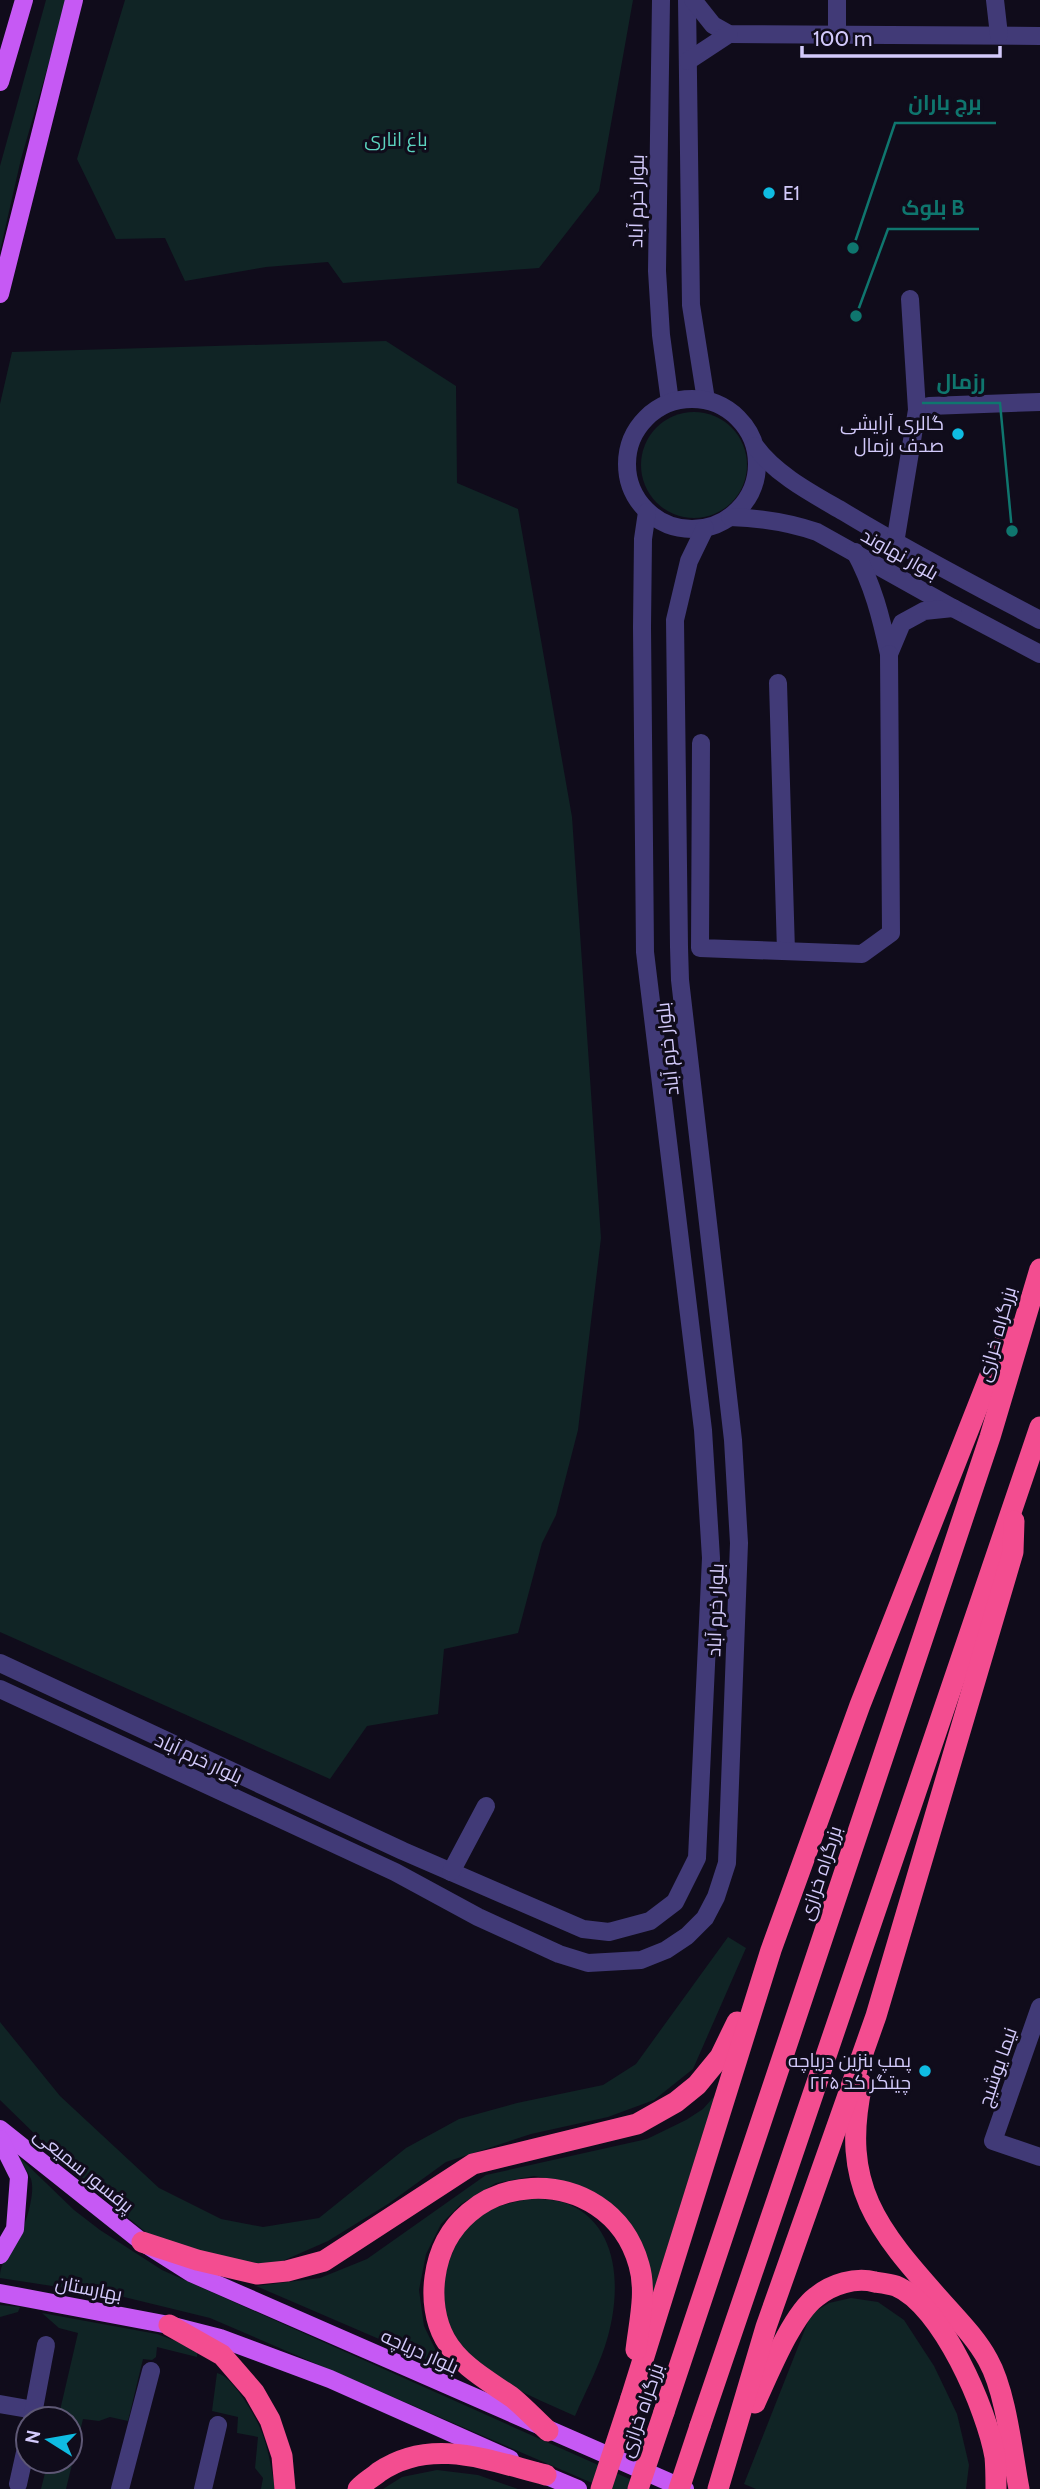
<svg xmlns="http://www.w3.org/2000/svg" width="1040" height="2489" font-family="Cabin,Cairo,sans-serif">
<rect width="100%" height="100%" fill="#100c1b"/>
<g fill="#102425">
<path d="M46 0H67L21 159 0 251V166Z"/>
<path d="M125 0H633L599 191 539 268 343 283 328 262 266 267 185 281 165 238 116 239 77 159Z"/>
<path d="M386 341 456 386 457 483 518 509 572 817 601 1238 578 1430 556 1515 542 1543 518 1633 444 1649 438 1714 367 1726 330 1779 0 1632V404L12 352Z"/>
<circle cx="694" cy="465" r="53"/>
<path d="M728 1937 746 1948 693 2069 654 2100 608 2117 531 2134 446 2162 388 2204 328 2241 271 2266 214 2260 148 2234 82 2180 0 2100V2022L60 2096 159 2188 221 2219 263 2227 319 2218 406 2148 459 2119 517 2103 603 2085 636 2064Z"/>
<path d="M727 2082 643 2337 648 2275 576 2187 556 2180 534 2176 496 2183 461 2204 441 2224 426 2254 419 2290 424 2326 444 2367 256 2286 320 2278 367 2259 486 2175 647 2139 686 2120 703 2109Z"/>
<path d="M16 2154 74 2210 100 2230 162 2270 652 2489H606L210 2318 124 2297 0 2278C0 2262 8 2257 16 2244 24 2229 36 2195 31 2179 27 2170 21 2162 16 2154Z"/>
<path d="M536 2198C546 2200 559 2200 568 2204 623 2227 621 2298 605 2346 597 2370 585 2393 575 2416 541 2401 504 2386 475 2363 470 2358 466 2351 462 2346 458 2340 453 2334 450 2328 434 2296 449 2241 476 2219 492 2205 515 2202 536 2198Z"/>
<path d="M851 2298 878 2302 904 2320 934 2366 957 2414 969 2465 966 2489H756L744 2484 811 2314 829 2303Z"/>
<path d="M0 2305 20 2307 18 2312 0 2317Z"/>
<path d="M42 2313 157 2334 197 2349V2357L157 2347 156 2357 152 2360 143 2359 128 2421 110 2417 99 2421 83 2419 66 2489H41L48 2461H70V2419H58L78 2333 59 2328Z"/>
<path d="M217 2373C227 2376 232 2384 238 2391 264 2426 268 2447 275 2489H261L263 2478 255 2468 258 2437 237 2433 238 2417 212 2411Z"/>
<path d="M437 2470 478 2475 518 2489H383L402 2477Z"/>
</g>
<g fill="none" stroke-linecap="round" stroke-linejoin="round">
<g stroke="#413a77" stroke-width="18">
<path d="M661 0 657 271 661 335 670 402"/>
<path d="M687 0 691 305 706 400"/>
<path d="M693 0 713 25 729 34 1040 36"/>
<path d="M995 0 999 35"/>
<path d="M837 33V0"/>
<path d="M688 61 729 34"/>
<circle cx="692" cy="464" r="65"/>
<path d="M917 410 929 406 1040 402"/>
<path d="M755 446C776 475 813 494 844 512 908 551 974 585 1040 620"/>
<path d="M730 517C761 518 788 522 817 532L953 608 1040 654"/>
<path d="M895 543 917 410 910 299"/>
<path d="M855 552C873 585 881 617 889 654L902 623 924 611 953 608"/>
<path d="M778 683 786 951"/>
<path d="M701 743 700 948 862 954 891 933 889 654"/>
<path d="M0 1663 403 1851 583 1929 609 1932 650 1921 675 1902 697 1858 711 1558 703 1430 645 952 642 627 643 539 647 512"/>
<path d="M0 1689 395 1872 478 1917 559 1954 588 1963 641 1960 666 1950 687 1936 705 1918 716 1897 727 1863 739 1543 733 1440 680 980 679 947 675 620 689 561 705 528"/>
<path d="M451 1872 486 1806"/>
<path d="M1040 2007 993 2141 1040 2157"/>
<path d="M0 2404 34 2410"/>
<path d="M32 2419 46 2345"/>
<path d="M18 2484 28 2439"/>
<path d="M120 2489 151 2371"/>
<path d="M203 2489 218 2425"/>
</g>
<g stroke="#c659f4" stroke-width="18">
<path d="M0 82 24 0"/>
<path d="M0 294 74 0"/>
<path d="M0 2129 142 2242 191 2273 685 2489"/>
<path d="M0 2139 19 2177 15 2229 0 2255"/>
<path d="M0 2293 169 2325 220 2338 330 2379 510 2459"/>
<path d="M535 2471 578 2489"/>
</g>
<g stroke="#f34d90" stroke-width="21">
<path d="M862 2084C840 2186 877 2229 942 2302 958 2320 976 2338 988 2360 1006 2392 1012 2452 1019 2489"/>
<path d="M142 2242 197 2260 257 2274 287 2271 324 2261 473 2164 637 2124 676 2102 697 2085 720 2057 737 2022"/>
<path d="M169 2325 222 2355 254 2392 270 2420 282 2456 285 2489"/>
<path d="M631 2398 771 1950 860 1705 998 1355 1011 1329"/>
<path d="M755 2403C768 2375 792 2315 816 2297 832 2284 855 2277 875 2282 882 2283 890 2284 896 2286 942 2305 987 2410 995 2457 996 2467 996 2479 996 2489"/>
<path d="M664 2412 990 1437 1040 1269"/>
<path d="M700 2426 1040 1427"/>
<path d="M548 2431C536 2420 525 2408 513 2398 489 2381 460 2366 445 2339 435 2321 432 2298 435 2277 450 2165 609 2157 639 2265 647 2292 639 2323 636 2350"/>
<path d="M358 2489C364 2482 372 2478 379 2472 432 2436 490 2461 546 2475"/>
<path d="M718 2489 766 2327 876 2016 1013 1552 1014 1521"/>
</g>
<g stroke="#f34d90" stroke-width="21">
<path d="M601 2489 631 2398"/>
<path d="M638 2489 664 2412"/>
<path d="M679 2489 700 2426"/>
</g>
</g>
<g fill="#0fbce2" stroke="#100c1b" stroke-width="2.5">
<circle cx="769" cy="193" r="7"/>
<circle cx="958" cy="434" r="7"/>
<circle cx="925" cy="2071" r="7"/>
</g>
<g text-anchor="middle" stroke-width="6" stroke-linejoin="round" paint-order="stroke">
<g font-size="19" fill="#5cd5c0" stroke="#100c1b">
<text x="396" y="146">باغ اناری</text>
</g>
<g font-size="19" fill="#d3cafb" stroke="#100c1b" text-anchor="end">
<text x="783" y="200" text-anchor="start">E1</text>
<text x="944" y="430">گالری آرایشی<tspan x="944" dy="22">صدف رزمال</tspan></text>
<text x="911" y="2067">پمپ بنزین دریاچه<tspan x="911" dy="22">چیتگر کد ۲۲۵</tspan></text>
</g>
<g font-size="19" fill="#d3cafb" stroke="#100c1b">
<text transform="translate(636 201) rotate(-89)" y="7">بلوار خرم آباد</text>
<text transform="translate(900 554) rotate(29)" y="7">بلوار نهاوند</text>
<text transform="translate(667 1049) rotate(-96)" y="7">بلوار خرم آباد</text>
<text transform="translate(996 1334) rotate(-74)" y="7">بزرگراه خرازی</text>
<text transform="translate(715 1610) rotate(-88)" y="7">بلوار خرم آباد</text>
<text transform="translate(199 1758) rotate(25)" y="7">بلوار خرم آباد</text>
<text transform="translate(820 1873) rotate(-72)" y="7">بزرگراه خرازی</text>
<text transform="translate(997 2067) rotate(-71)" y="7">نیما یوشیج</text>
<text transform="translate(84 2170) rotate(39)" y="7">پرفسور سمیعی</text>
<text transform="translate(89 2288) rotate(11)" y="7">بهارستان</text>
<text transform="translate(420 2351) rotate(24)" y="7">بلوار دریاچه</text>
<text transform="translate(641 2410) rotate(-71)" y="7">بزرگراه خرازی</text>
</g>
</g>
<path fill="none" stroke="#0f766e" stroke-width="2.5" d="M853 248L895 123H996M856 316L888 229H979M1012 531L1000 403H922"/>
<g fill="#0f766e" stroke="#100c1b" stroke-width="2.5">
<circle cx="853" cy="248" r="7"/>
<circle cx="856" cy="316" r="7"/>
<circle cx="1012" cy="531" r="7"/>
</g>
<g font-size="21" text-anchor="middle" font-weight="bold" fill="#0f766e" stroke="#100c1b" stroke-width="6" stroke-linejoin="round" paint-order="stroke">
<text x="945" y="110">برج باران</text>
<text x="933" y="215">بلوک B</text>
<text x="961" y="389">رزمال</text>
</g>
<g transform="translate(49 2440) rotate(281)"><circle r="33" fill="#100c1b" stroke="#5e5875" stroke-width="2"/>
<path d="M0-5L12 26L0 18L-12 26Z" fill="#0fbce2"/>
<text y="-10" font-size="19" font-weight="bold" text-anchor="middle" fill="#d3cafb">N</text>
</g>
<path d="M802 46v10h198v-10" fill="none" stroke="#d3cafb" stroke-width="3.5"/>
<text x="813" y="46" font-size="21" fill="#d3cafb" stroke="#100c1b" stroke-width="5" paint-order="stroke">100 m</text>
</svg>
